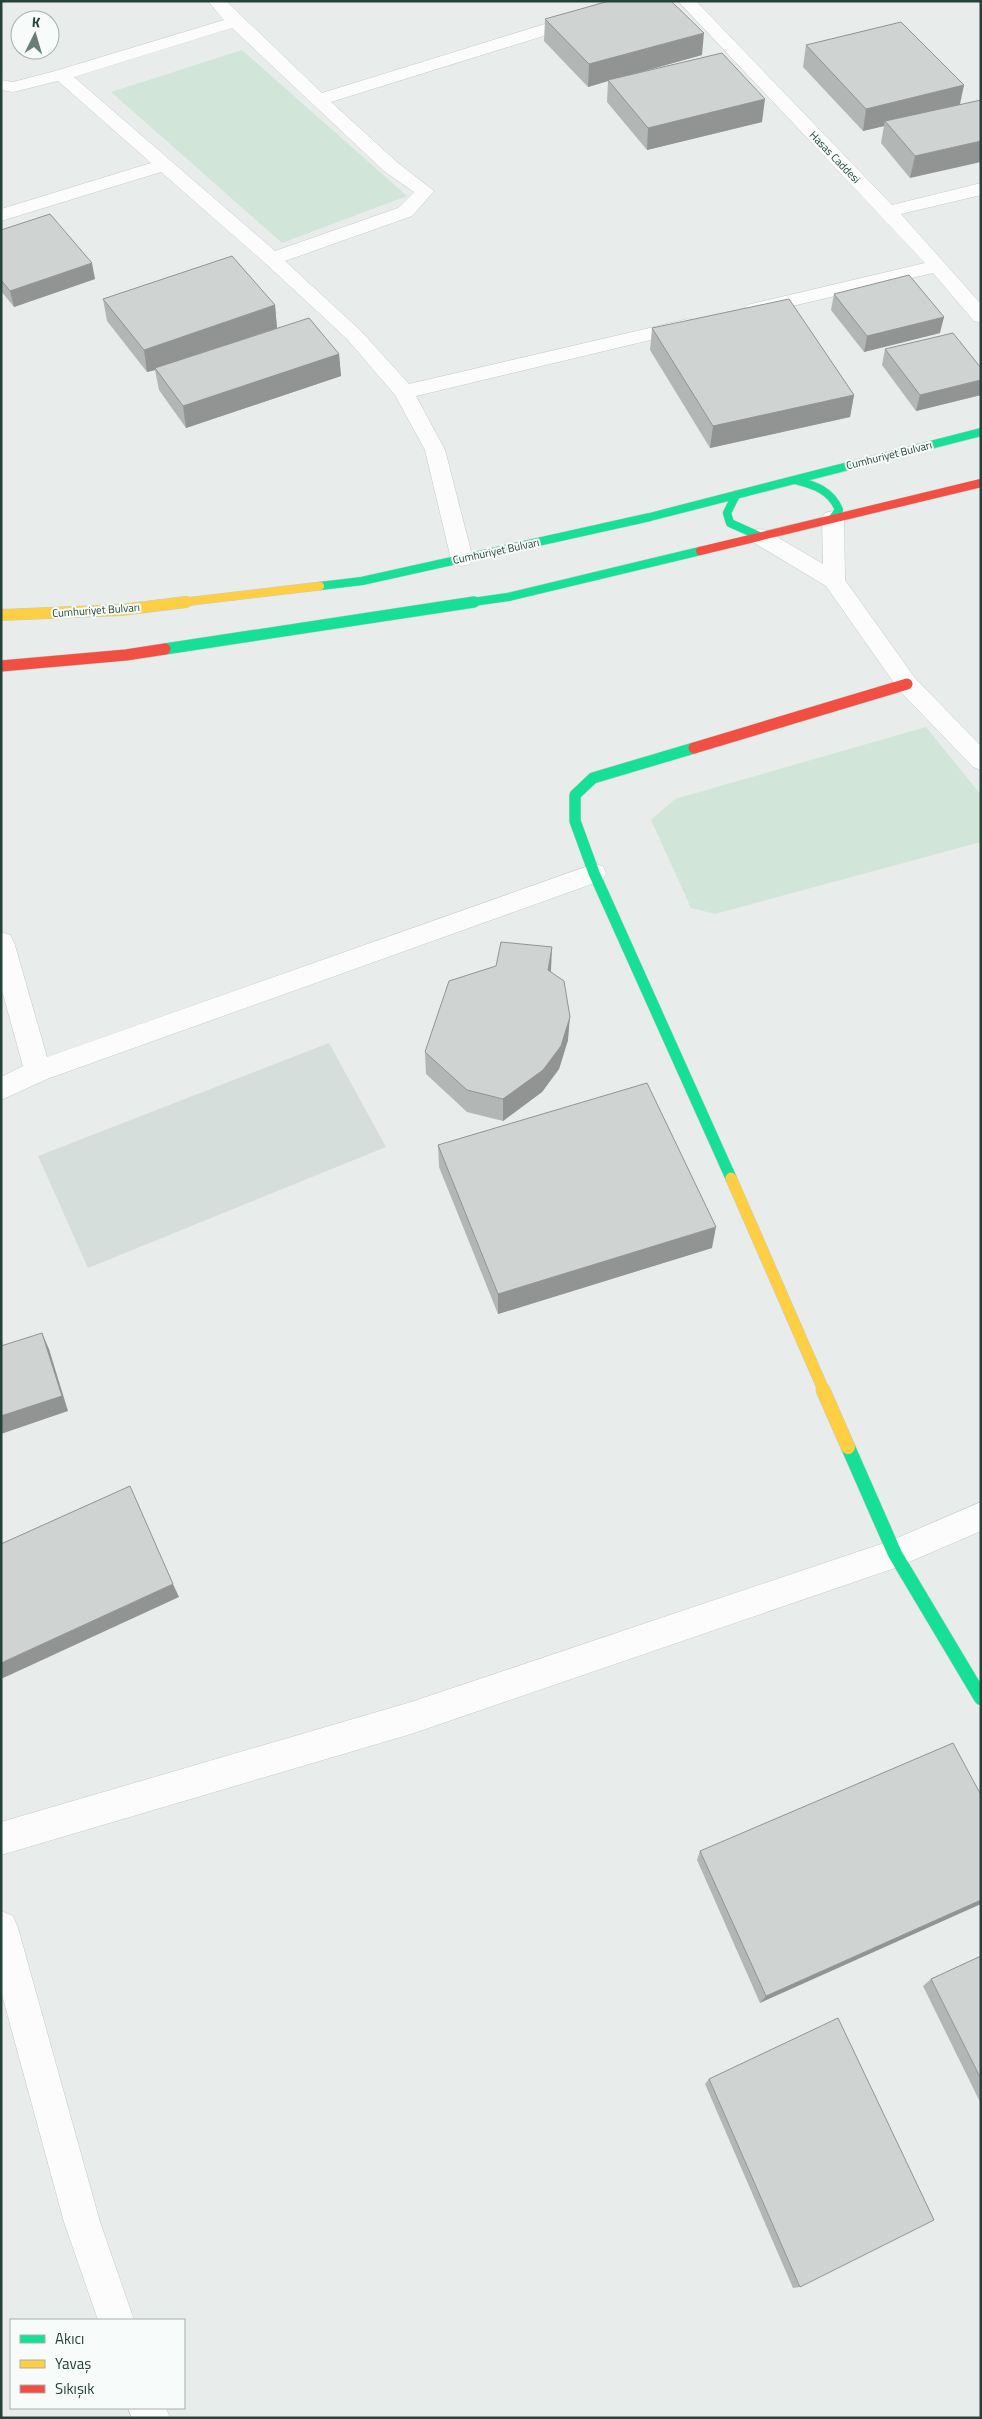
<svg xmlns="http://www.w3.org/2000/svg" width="982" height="2419" font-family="'Titillium Web',sans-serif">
<rect width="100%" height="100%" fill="#e8edeb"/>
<path fill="#d6dedb" d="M329 1043 386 1147 88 1268 38 1156Z"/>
<g fill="#d1e6d8">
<path d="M242 50 407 196 282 243 111 92Z"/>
<path d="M926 727 981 795V842L715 914 691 908 651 820 675 799Z"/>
</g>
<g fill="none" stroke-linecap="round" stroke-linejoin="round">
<g stroke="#c5cac8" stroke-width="1">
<g id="street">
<path d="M208 1H226L322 93 619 1H645L643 5 331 102 398 163 434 191 412 216 285 261 361 331 409 384 688 319 695 321 698 325 695 329 688 331 416 396 445 450 473 559 470 564 462 566 454 564 451 559 425 450 395 395 347 339 265 263 161 172 1 221V209L151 163 58 81 13 92 1 90V80L13 82 55 71 224 20ZM232 28 384 171 414 192 398 208 275 251 74 77Z"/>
<path d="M678 1H696L892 205 981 183V195L901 214 981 304V323L974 321 933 273 754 315 747 313 744 309 747 305 925 263Z"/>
<path d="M833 511 841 513 844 518 845 580 915 678 981 746V770L973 767 899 690 826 586 751 541 748 536 751 531 759 529 767 531 823 564 822 518 825 513Z"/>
<path d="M594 864 603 866 606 873 603 880 47 1079 1 1100V1077L23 1066 1 987V932L10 935 14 942 47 1057Z"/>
<path d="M981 1502V1531L895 1568 411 1734 1 1855V1822L411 1702 890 1541Z"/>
<path d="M1 1911 13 1916 18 1928 100 2222 134 2320H98L64 2222 1 1991Z"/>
<path d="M128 2408H166L170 2418H132Z"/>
</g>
</g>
<g stroke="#c3cbc8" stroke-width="9">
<g id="fast-far2">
<path d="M795 480C814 485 831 490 839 510L833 518"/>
<path d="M736 495 727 513 730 523 759 536"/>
<path d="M320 586 362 581 650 517 981 432"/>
<path d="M466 603 508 597 700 551"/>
</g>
</g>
<g stroke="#c3cbc8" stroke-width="12">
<g id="fast-far1">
<path d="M165 649 474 602"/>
<path d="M694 748 593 778 575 795V821L594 873 731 1178"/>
</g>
</g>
<g stroke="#c3cbc8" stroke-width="15">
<path id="fast" d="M848 1447 895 1554 981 1698"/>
</g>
<g stroke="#c3cbc8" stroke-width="9">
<path id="slow-far2" d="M176 603 320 586"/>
</g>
<g stroke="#c3cbc8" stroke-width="12">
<g id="slow-far1">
<path d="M1 615 121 610 186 602"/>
<path d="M731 1178 824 1391"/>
</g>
</g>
<g stroke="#c3cbc8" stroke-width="15">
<path id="slow" d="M823 1390 848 1447"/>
</g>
<g stroke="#c3cbc8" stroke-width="9">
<path id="jam-far1" d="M700 551 981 483"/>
</g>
<g stroke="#c3cbc8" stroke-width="12">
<g id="jam">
<path d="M1 666 126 655 165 649"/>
<path d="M694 748 907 684"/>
</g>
</g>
<use href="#street" fill="#fcfcfc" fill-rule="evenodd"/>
<use href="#fast-far2" stroke="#16e098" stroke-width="8"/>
<use href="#fast-far1" stroke="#16e098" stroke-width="11"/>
<use href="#fast" stroke="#16e098" stroke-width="14"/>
<use href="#slow-far2" stroke="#ffcf43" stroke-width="8"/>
<use href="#slow-far1" stroke="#ffcf43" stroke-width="11"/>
<use href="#slow" stroke="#ffcf43" stroke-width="14"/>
<use href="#jam-far1" stroke="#f24e42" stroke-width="8"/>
<use href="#jam" stroke="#f24e42" stroke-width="11"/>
</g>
<g fill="#b2b6b5">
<path d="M545 19 702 55 637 73 762 122 647 150 607 102 608 81 588 87 544 41Z"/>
<path d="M806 45 964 85 960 105 910 178 881 143 884 126 863 131 803 67Z"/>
<path d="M1 230 95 279 14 307 1 291Z"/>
<path d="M834 294 940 333 864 352 831 310Z"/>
<path d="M103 299 275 305 277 328 253 336 339 354 341 376 186 428 159 390 155 370 147 372 107 321Z"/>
<path d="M652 328 854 395 850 417 710 448 650 350Z"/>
<path d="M885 349 981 368V395L916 411 882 365Z"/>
<path d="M551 972 568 1040 559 1069 542 1092 503 1121 467 1112 426 1074 425 1052Z"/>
<path d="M438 1145 712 1248 498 1314 439 1167Z"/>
<path d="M981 1795 760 2003 697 1860 700 1851Z"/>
<path d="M981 1956V2104L923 1986 931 1979Z"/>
<path d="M709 2079 800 2287 793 2288 705 2084Z"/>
</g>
<g fill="#919493">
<path d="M704 33 702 55 608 81V80V81L588 87 589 64Z"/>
<path d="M964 85 959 107 885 121 884 126 863 131 866 109Z"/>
<path d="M765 99 762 122 647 150 648 128Z"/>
<path d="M981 141V162L910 178 915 156Z"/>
<path d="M92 263 95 279 14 307 10 291Z"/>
<path d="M275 305 277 328 156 369 155 368V370L147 372 144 350Z"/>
<path d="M944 317 940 333 864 352 867 336Z"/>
<path d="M339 354 341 376 186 428 183 406Z"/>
<path d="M981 380V395L916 411 920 395Z"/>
<path d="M854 395 850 417 710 448 713 426Z"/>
<path d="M552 947 551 971 547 994 548 970Z"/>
<path d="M570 1017 568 1040 559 1069 542 1092 503 1121V1099Z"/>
<path d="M716 1227 712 1248 498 1314V1294Z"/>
<path d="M42 1333 49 1349 68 1411 1 1434V1416Z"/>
<path d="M173 1584 179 1597 1 1679V1663Z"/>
<path d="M981 1900V1904L760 2003 766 1996Z"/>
</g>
<g fill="#cfd4d2" stroke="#919493">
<path d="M609 1H671L704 33 589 64 545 19Z"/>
<path d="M901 22 964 85 866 109 806 45Z"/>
<path d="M722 53 765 99 648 128 608 80Z"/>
<path d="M981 100V141L915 156 885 121Z"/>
<path d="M50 214 92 263 10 291 1 280V230Z"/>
<path d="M232 256 275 305 144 350 103 299Z"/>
<path d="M909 275 944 317 867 336 834 294Z"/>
<path d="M789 299 854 395 713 426 652 328Z"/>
<path d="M309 318 339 354 183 406 155 368Z"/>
<path d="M953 333 981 368V380L920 395 885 349Z"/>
<path d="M501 942 552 947 548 970 564 981 570 1017 561 1046 543 1070 503 1099 467 1090 425 1052 449 981 496 966Z"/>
<path d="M647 1083 716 1227 498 1294 438 1145Z"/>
<path d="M42 1333 62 1396 1 1416V1346Z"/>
<path d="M130 1486 173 1584 1 1663V1544Z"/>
<path d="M953 1743 981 1795V1900L766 1996 700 1851Z"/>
<path d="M981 1956V2079L931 1979Z"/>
<path d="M838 2018 934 2220 800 2287 709 2079Z"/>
</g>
<g text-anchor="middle" stroke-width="4" stroke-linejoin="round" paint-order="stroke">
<g font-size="11" fill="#24423a" stroke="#f7fbf9">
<text transform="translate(835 157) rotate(46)" y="4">Hasas Caddesi</text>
<text transform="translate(889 455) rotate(-14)" y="4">Cumhuriyet Bulvarı</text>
<text transform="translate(496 551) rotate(-12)" y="4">Cumhuriyet Bulvarı</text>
<text transform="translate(96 610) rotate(-4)" y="4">Cumhuriyet Bulvarı</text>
</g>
</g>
<rect width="982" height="2419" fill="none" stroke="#24423a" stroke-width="5"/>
<rect x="10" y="2319" width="175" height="90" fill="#f7fbf9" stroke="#a3b1ad"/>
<rect x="20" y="2335" width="25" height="8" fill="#16e098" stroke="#a3b1ad"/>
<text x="55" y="2344" font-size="15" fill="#24423a">Akıcı</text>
<rect x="20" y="2360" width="25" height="8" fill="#ffcf43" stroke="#a3b1ad"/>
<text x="55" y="2369" font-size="15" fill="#24423a">Yavaş</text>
<rect x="20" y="2385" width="25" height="8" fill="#f24e42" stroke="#a3b1ad"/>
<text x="55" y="2394" font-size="15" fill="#24423a">Sıkışık</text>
<g transform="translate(35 35) rotate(5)"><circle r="24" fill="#f7fbf9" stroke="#a3b1ad"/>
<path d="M0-4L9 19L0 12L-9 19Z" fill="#697e78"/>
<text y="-8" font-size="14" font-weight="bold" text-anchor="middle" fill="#24423a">K</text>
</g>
</svg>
